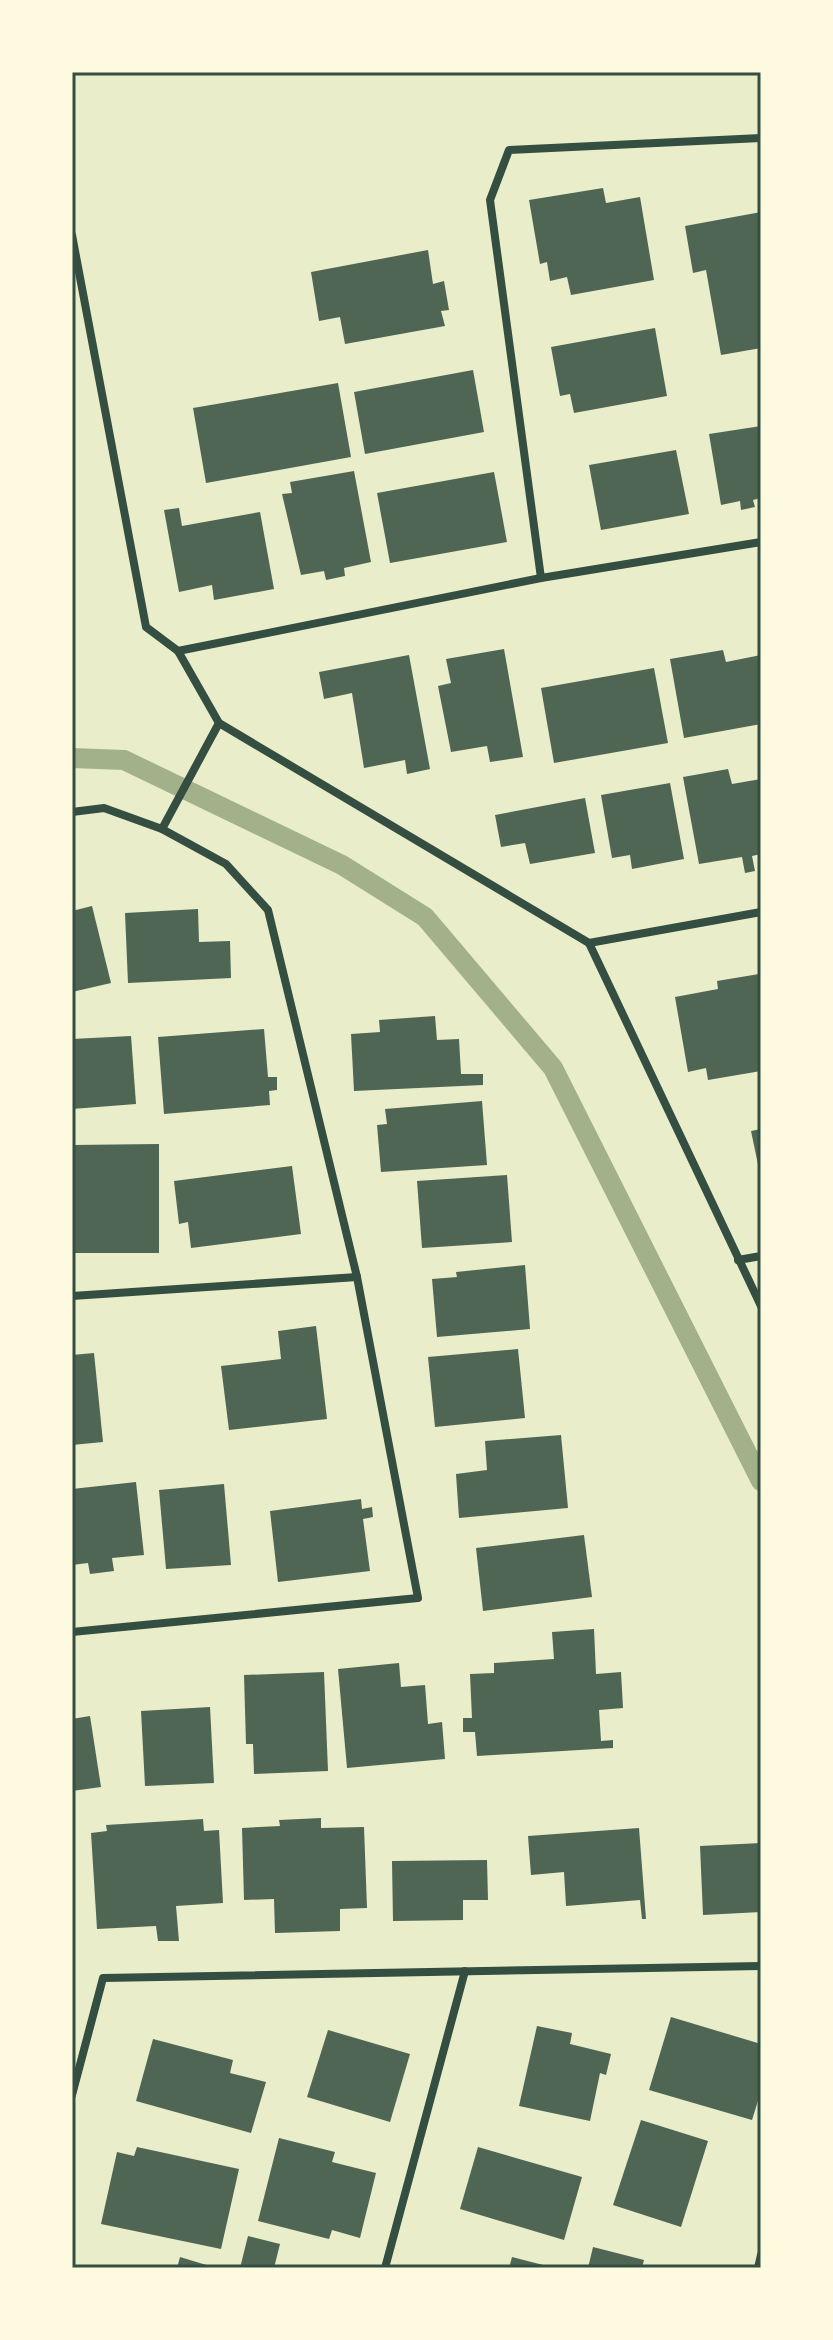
<svg xmlns="http://www.w3.org/2000/svg" width="833" height="2340" font-family="'DejaVu Sans',sans-serif">
<rect width="100%" height="100%" fill="#e9edc9"/>
<g fill="none" stroke-linecap="round" stroke-linejoin="round">
<path stroke="#a3b18a" stroke-width="20" d="M72 758 124 760 342 865 425 917 553 1068 761 1481"/>
</g>
<g fill="#4f6655">
<path d="M603 188 606 203 640 197 654 280 571 295 567 277 550 281 547 262 540 264 529 200Z"/>
<path d="M761 212V348L721 355 706 270 693 273 685 226Z"/>
<path d="M428 250 433 284 444 281 449 310 441 311 445 326 345 344 340 317 319 321 311 272Z"/>
<path d="M655 328 667 396 574 413 570 394 560 396 551 347Z"/>
<path d="M473 370 484 432 365 454 354 392Z"/>
<path d="M338 383 351 457 206 483 193 408Z"/>
<path d="M761 426V498L753 500 755 507 741 510 740 501 721 505 709 434Z"/>
<path d="M676 450 689 514 601 530 589 465Z"/>
<path d="M354 471 371 562 344 568 345 576 326 580 324 571 301 575 282 494 292 493 290 482Z"/>
<path d="M494 472 507 542 390 563 377 493Z"/>
<path d="M179 508 182 526 260 512 274 589 214 600 212 585 179 592 164 510Z"/>
<path d="M504 649 523 757 490 762 487 746 451 752 438 686 451 683 446 659Z"/>
<path d="M723 650 726 662 761 655V724L684 738 670 659Z"/>
<path d="M409 655 430 769 407 774 405 760 364 768 352 693 324 699 319 672Z"/>
<path d="M654 668 668 743 554 763 541 688Z"/>
<path d="M728 769 732 784 761 779V854L752 856 755 871 745 873 742 857 699 864 683 777Z"/>
<path d="M670 783 684 859 632 869 630 855 612 858 601 795Z"/>
<path d="M585 798 595 853 530 864 525 843 501 847 495 815Z"/>
<path d="M92 906 111 983 72 992V911Z"/>
<path d="M198 909 199 942 230 941 231 978 128 983 125 913Z"/>
<path d="M759 974 761 1071 708 1080 706 1068 688 1072 675 997 718 989 717 981Z"/>
<path d="M435 1016 437 1040 459 1039 461 1074H483V1085L354 1091 351 1034 380 1032 379 1020Z"/>
<path d="M264 1029 268 1077H277V1090L269 1091 270 1105 164 1114 158 1037Z"/>
<path d="M131 1036 136 1104 72 1109V1039Z"/>
<path d="M482 1101 487 1165 381 1172 377 1125 387 1124 385 1109Z"/>
<path d="M761 1129V1174H760L751 1131Z"/>
<path d="M159 1144V1253H72V1145Z"/>
<path d="M292 1166 301 1234 191 1248 188 1222 179 1224 174 1181Z"/>
<path d="M507 1175 512 1242 422 1248 417 1181Z"/>
<path d="M525 1265 530 1329 437 1337 432 1279 457 1277 456 1272Z"/>
<path d="M316 1326 327 1419 229 1430 221 1366 281 1359 278 1331Z"/>
<path d="M518 1349 525 1418 435 1427 428 1357Z"/>
<path d="M94 1353 103 1442 72 1445V1355Z"/>
<path d="M561 1435 568 1508 459 1518 456 1474 487 1470 485 1441Z"/>
<path d="M136 1482 144 1555 112 1558 114 1571 90 1574 88 1563 72 1565V1489Z"/>
<path d="M224 1484 231 1565 166 1569 159 1490Z"/>
<path d="M361 1499 362 1509 372 1507 373 1517 363 1519 370 1571 278 1582 270 1511Z"/>
<path d="M584 1535 592 1597 483 1611 476 1548Z"/>
<path d="M594 1629 596 1674 621 1672 623 1708 599 1710 601 1741 613 1740V1748L477 1756 475 1732H463V1718H472L470 1674 494 1673V1663L554 1659 552 1632Z"/>
<path d="M399 1663 401 1687 425 1685 428 1724 442 1722 445 1759 347 1768 338 1669Z"/>
<path d="M324 1672 328 1771 254 1774 253 1744H246L244 1675Z"/>
<path d="M210 1707 214 1783 145 1786 141 1711Z"/>
<path d="M90 1716 101 1787 72 1791V1719Z"/>
<path d="M321 1818V1828L364 1827 367 1908 340 1909V1931L275 1933 274 1899 244 1900 242 1828 280 1826 279 1820Z"/>
<path d="M203 1819 204 1831 219 1830 223 1903 176 1906 179 1941H158L156 1926 97 1929 91 1833 107 1831 106 1825Z"/>
<path d="M639 1828 646 1919H642L640 1900 566 1906 564 1872 531 1875 528 1836Z"/>
<path d="M761 1843V1912L703 1915 700 1846Z"/>
<path d="M487 1860 488 1900H463V1920L393 1921 392 1861Z"/>
<path d="M671 2017 761 2044V2091L752 2120 649 2090Z"/>
<path d="M537 2026 572 2033 570 2044 611 2054 606 2075 600 2073 590 2121 519 2106Z"/>
<path d="M328 2030 410 2054 390 2122 307 2097Z"/>
<path d="M153 2039 233 2060 230 2073 266 2082 251 2133 136 2101Z"/>
<path d="M641 2120 708 2141 681 2227 613 2205Z"/>
<path d="M279 2138 335 2152 332 2162 376 2173 360 2238 332 2230 329 2239 258 2221Z"/>
<path d="M137 2147 239 2169 221 2249 101 2224 117 2152 134 2156Z"/>
<path d="M478 2147 582 2177 564 2240 460 2209Z"/>
<path d="M248 2236 280 2244 274 2268H240Z"/>
<path d="M593 2247 644 2260 642 2268H588Z"/>
<path d="M180 2257 213 2267V2268H177Z"/>
<path d="M512 2257 551 2267 550 2268H509Z"/>
</g>
<g fill="none" stroke-linecap="round" stroke-linejoin="round">
<g stroke="#344e41" stroke-width="8">
<path d="M72 235 146 627 178 651 219 723 589 943 761 1306"/>
<path d="M541 578 490 200 509 150 761 138"/>
<path d="M178 651 541 578 761 542"/>
<path d="M72 812 104 808 162 829 226 864 268 910 357 1277 418 1598 72 1632"/>
<path d="M162 829 219 723"/>
<path d="M589 943 761 912"/>
<path d="M738 1260 761 1256"/>
<path d="M72 1296 357 1277"/>
<path d="M72 2095 103 1978 761 1966"/>
<path d="M385 2268 465 1971"/>
<path d="M758 2268 761 2255"/>
</g>
</g>
<rect width="833" height="2340" fill="none" stroke="#fefae0" stroke-width="148"/>
<rect x="74" y="74" width="685" height="2192" fill="none" stroke="#344e41" stroke-width="3"/>
</svg>
